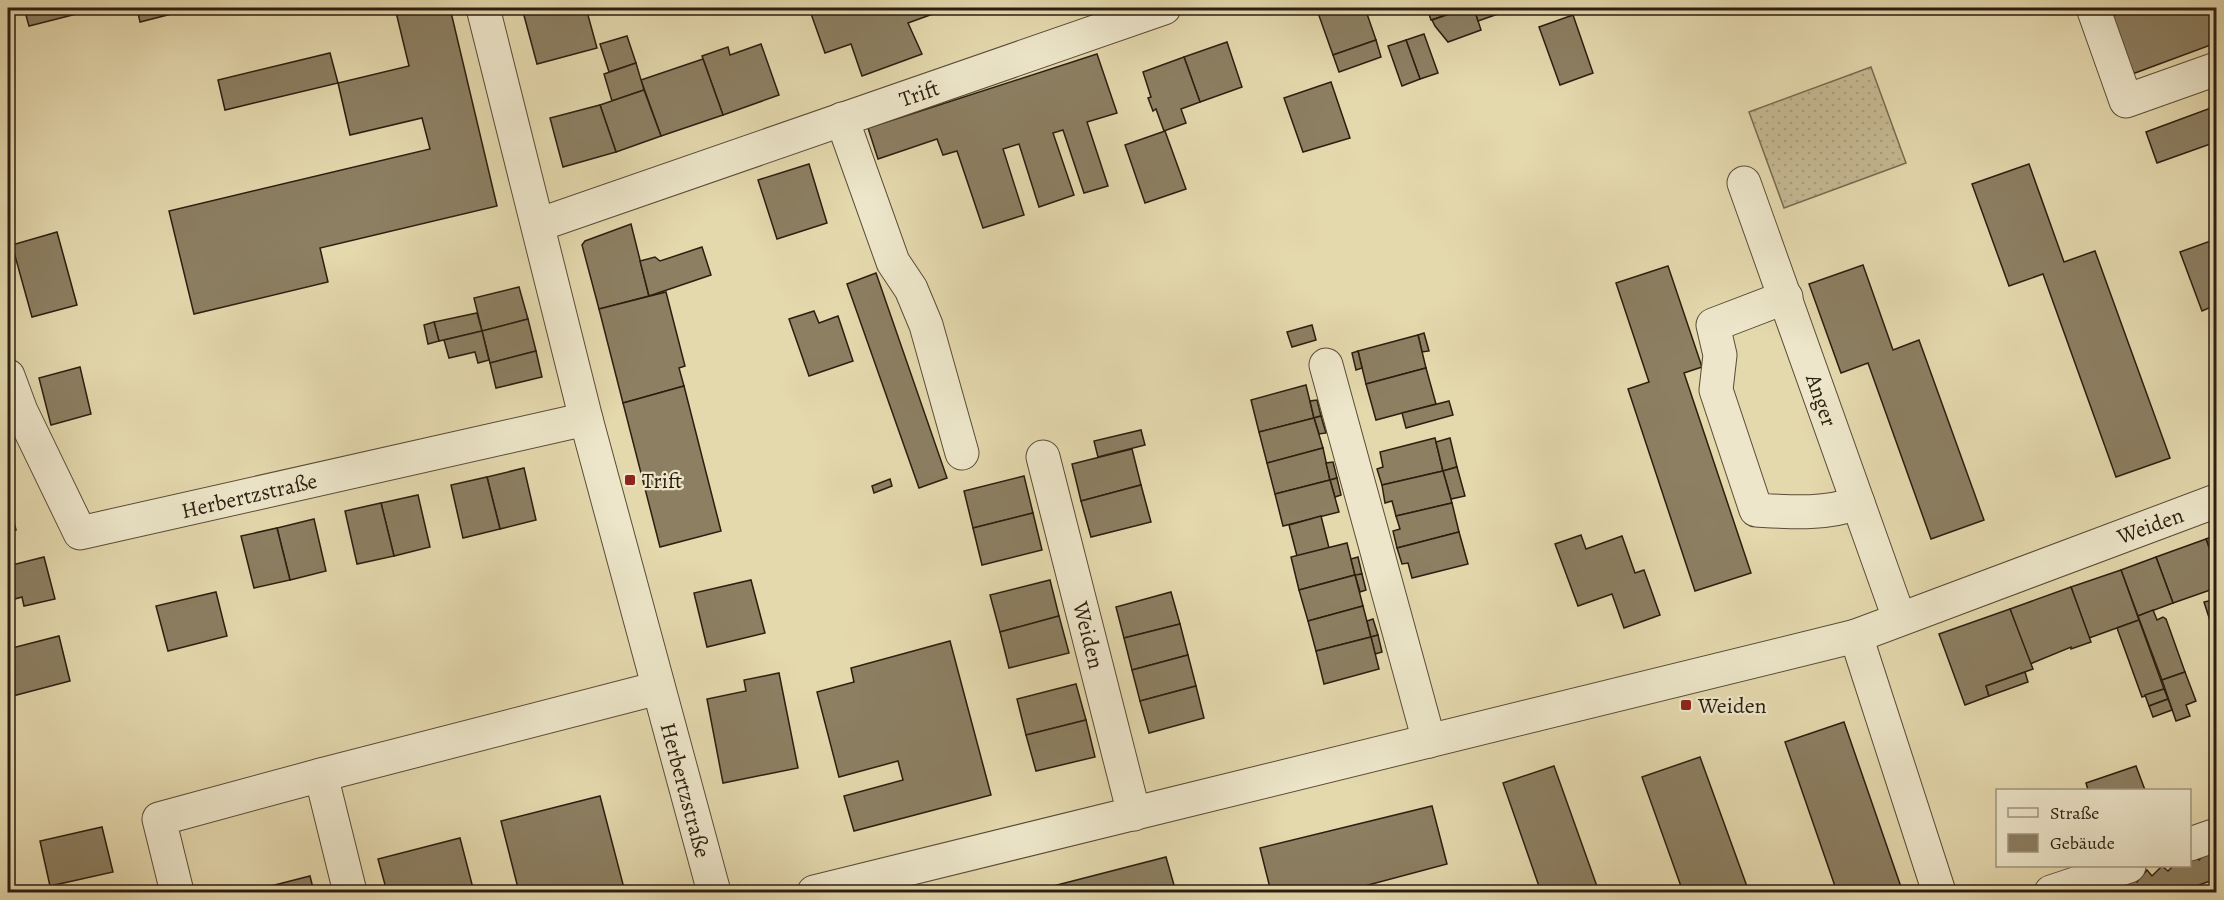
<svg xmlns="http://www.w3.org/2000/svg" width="2224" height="900" font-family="Alegreya,serif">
<defs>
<pattern id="grass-dots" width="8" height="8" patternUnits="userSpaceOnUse" patternTransform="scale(1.5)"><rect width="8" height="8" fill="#c5b892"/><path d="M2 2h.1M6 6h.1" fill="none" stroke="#a99e7d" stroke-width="1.8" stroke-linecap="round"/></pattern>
</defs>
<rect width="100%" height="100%" fill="#e4d8ad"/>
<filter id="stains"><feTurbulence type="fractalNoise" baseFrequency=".00333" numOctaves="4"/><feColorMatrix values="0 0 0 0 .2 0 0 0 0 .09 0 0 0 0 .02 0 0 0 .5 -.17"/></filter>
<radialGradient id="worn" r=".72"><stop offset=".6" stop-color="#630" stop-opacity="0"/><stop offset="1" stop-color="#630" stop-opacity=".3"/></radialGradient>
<path fill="url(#grass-dots)" stroke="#786b51" stroke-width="1.5" d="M1871 67 1906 163 1784 208 1749 112Z"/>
<g fill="#8c7f62" stroke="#2c1e10" stroke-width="1.5">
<path d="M24 8H100L29 26Z"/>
<path d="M137 8H195L140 22Z"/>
<path d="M395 8H450L497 206 320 248 328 282 194 314 169 211 430 149 422 118 350 135 338 83 409 66Z"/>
<path d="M522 8H586L597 48 537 64Z"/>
<path d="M809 8H939L941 11 908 23 922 54 862 76 851 44 825 53Z"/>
<path d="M1323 8H1365L1376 40 1333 55 1317 10Z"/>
<path d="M1427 8H1467L1431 20Z"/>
<path d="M1467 8H1474L1481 30 1448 42 1435 26 1432 20Z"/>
<path d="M1474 8H1496L1498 14 1478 21Z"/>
<path d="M2134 8H2216V43L2127 76 2106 18Z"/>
<path d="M1573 15 1593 73 1560 85 1539 27Z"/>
<path d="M1424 34 1438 73 1420 79 1406 40Z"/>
<path d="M627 36 636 63 609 72 600 44Z"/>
<path d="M1376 40 1381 57 1339 72 1333 55Z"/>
<path d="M1406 40 1420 79 1402 86 1388 46Z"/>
<path d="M1227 42 1242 87 1200 102 1184 57Z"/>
<path d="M761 44 779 95 723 115 702 56 728 47 730 55Z"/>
<path d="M330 53 338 83 225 110 218 80Z"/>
<path d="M1097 54 1117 113 1087 122 1108 186 1084 193 1063 130 1053 133 1074 195 1039 207 1019 144 1003 149 1024 215 983 228 957 151 943 155 937 139 878 159 868 128Z"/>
<path d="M1184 57 1200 102 1181 109 1186 123 1164 131 1156 109 1153 111 1148 98 1151 97 1143 72Z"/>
<path d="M703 59 723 115 661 136 641 80Z"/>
<path d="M636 63 644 90 612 101 604 74Z"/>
<path d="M1331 82 1350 138 1303 152 1284 98Z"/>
<path d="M644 90 661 136 616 152 600 105Z"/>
<path d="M600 105 616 152 563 167 550 118Z"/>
<path d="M2216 106V142L2157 163 2146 132Z"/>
<path d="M1165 131 1186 189 1145 203 1125 145Z"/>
<path d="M809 164 827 223 777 239 758 180Z"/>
<path d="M2029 164 2064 262 2095 251 2170 458 2116 477 2043 274 2009 286 1972 184Z"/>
<path d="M631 224 649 296 599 309 582 245 585 241Z"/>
<path d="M57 232 77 305 32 317 12 245Z"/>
<path d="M2216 239V305L2202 311 2180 252Z"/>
<path d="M702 247 711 275 649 296 640 261 655 257 660 261Z"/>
<path d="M1863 265 1893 350 1919 340 1984 520 1931 539 1868 363 1841 373 1809 284Z"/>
<path d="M1668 266 1702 367 1684 373 1751 573 1695 591 1628 389 1649 382 1616 283Z"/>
<path d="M876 273 947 478 919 488 847 284Z"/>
<path d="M519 287 528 319 482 331 474 298Z"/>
<path d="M666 292 685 366 679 368 684 386 623 403 599 309Z"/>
<path d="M814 311 819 323 838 316 853 361 809 376 789 319Z"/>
<path d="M477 313 482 331 439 341 434 322Z"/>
<path d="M528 319 536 351 490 363 482 331Z"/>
<path d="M434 322 439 341 428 344 424 325Z"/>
<path d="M1312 325 1316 340 1292 347 1287 332Z"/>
<path d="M482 331 489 360 478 363 475 352 449 358 444 340Z"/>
<path d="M1424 333 1429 351 1422 352 1418 335Z"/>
<path d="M1418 335 1426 368 1366 384 1358 351Z"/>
<path d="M536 351 542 377 496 388 490 363Z"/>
<path d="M1358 351 1362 368 1356 370 1352 353Z"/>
<path d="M80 367 91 414 51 425 39 378Z"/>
<path d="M1426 368 1436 404 1376 420 1366 384Z"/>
<path d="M1306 385 1314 418 1259 432 1251 400Z"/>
<path d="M684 386 721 531 660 547 623 403Z"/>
<path d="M1317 400 1321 416 1314 418 1310 401Z"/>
<path d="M1449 401 1453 415 1406 428 1402 413Z"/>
<path d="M1321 416 1326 433 1319 434 1314 418Z"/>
<path d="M1314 418 1323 448 1267 463 1259 432Z"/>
<path d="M1141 430 1145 445 1098 457 1094 441Z"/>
<path d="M1435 438 1443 471 1382 485 1377 469 1383 467 1380 452Z"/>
<path d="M1450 438 1457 467 1443 471 1436 442Z"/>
<path d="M1323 448 1330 480 1275 494 1267 463Z"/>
<path d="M1132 449 1141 485 1081 501 1072 464Z"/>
<path d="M1333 462 1337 478 1330 480 1326 463Z"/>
<path d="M1457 467 1465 496 1451 499 1443 471Z"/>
<path d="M524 468 536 520 500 529 487 477Z"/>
<path d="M1443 471 1452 503 1396 516 1392 501 1385 503 1382 485Z"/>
<path d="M1024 476 1033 513 973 528 964 491Z"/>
<path d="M487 477 500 529 463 538 451 485Z"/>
<path d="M1337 478 1341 495 1335 497 1330 480Z"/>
<path d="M890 479 892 486 874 493 872 486Z"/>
<path d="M1330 480 1339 512 1283 526 1275 494Z"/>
<path d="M1141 485 1151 522 1091 537 1081 501Z"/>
<path d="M418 495 430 547 394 556 381 503Z"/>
<path d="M8 497 16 530 8 533Z"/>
<path d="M381 503 394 556 357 564 345 511Z"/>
<path d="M1452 503 1459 532 1397 548 1393 531 1400 529 1396 516Z"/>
<path d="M1033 513 1042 550 982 565 973 528Z"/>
<path d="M1321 516 1329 548 1297 556 1289 525Z"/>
<path d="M314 519 326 571 290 580 277 528Z"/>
<path d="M277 528 290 580 254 588 241 536Z"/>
<path d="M1459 532 1468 564 1412 578 1408 563 1402 564 1397 548Z"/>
<path d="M1581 535 1586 549 1622 536 1635 573 1644 570 1660 615 1624 628 1612 594 1578 606 1555 544Z"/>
<path d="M2216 535V567L2206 539Z"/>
<path d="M2206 539 2216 567V588L2173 603 2156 557Z"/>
<path d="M1347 543 1355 575 1299 590 1291 557Z"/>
<path d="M44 557 55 599 24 606 22 597 8 601V566Z"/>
<path d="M1358 557 1362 574 1355 575 1351 559Z"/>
<path d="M2156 557 2173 603 2138 616 2121 570Z"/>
<path d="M2121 570 2139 620 2089 638 2071 587Z"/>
<path d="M1362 574 1366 590 1360 592 1355 575Z"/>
<path d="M1355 575 1363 606 1308 621 1299 590Z"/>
<path d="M751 580 765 633 707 647 694 593Z"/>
<path d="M1050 580 1059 616 1000 632 990 595Z"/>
<path d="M2071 587 2091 642 2071 649V647L2030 664 2010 609Z"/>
<path d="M2216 588V639L2204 602 2213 600 2209 590Z"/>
<path d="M216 592 227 636 168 651 156 606Z"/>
<path d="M1171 592 1180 624 1124 638 1116 607Z"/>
<path d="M1363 606 1371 637 1316 651 1308 621Z"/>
<path d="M2010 609 2033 669 1986 686 1989 696 1965 705 1939 634Z"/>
<path d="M2153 610 2157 620 2163 617 2166 619 2185 672 2162 680 2138 616Z"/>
<path d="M1059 616 1069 653 1009 668 1000 632Z"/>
<path d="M1373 619 1378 635 1371 637 1367 621Z"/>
<path d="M2139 620 2164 689 2142 697 2117 628Z"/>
<path d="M1180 624 1188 655 1132 670 1124 638Z"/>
<path d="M1378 635 1382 652 1375 654 1371 637Z"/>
<path d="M59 636 70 681 9 697 8 649Z"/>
<path d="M1371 637 1379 669 1324 684 1316 651Z"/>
<path d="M950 641 991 795 854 831 844 796 903 780 898 761 839 777 817 692 854 682 851 668Z"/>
<path d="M1188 655 1196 686 1140 701 1132 670Z"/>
<path d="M2025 672 2028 682 1989 696 1986 686Z"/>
<path d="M2185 672 2196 701 2186 705 2190 716 2176 721 2162 680Z"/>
<path d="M779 673 798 768 723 783 707 699 746 691 744 680Z"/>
<path d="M1076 684 1086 720 1026 735 1017 699Z"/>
<path d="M1196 686 1204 718 1149 733 1140 701Z"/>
<path d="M2164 689 2168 699 2149 706 2145 695Z"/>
<path d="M2168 699 2172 710 2153 717 2149 706Z"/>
<path d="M1086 720 1095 757 1036 771 1026 735Z"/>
<path d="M1844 722 1901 887 1884 892H1837L1785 742Z"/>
<path d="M1700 757 1749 892H1683L1642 777Z"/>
<path d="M1554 766 1599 892H1541L1503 783Z"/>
<path d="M2136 766 2145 790H2088L2086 783Z"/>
<path d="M600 796 625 892H519L501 821Z"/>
<path d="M1432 806 1447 864 1342 892H1271L1260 848Z"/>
<path d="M102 827 113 872 50 886 40 841Z"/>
<path d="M460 838 474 892H387L378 859Z"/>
<path d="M2208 850 2214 855 2216 853V879L2179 892H2095L2100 887 2106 892 2115 881 2121 887 2130 876 2137 882 2147 870 2152 876 2162 866 2168 871 2173 866H2190V858L2194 854 2199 860Z"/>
<path d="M1166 857 1176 892H1030Z"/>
<path d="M310 876 314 892H260L259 889Z"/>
</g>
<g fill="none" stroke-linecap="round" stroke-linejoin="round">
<g stroke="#5a4c37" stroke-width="35">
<g id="minor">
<path d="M483 8 586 419 714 892"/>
<path d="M2093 8 2126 101 2216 69"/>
<path d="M842 119 893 262 911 289 926 325 962 453"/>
<path d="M1744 183 1899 618"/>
<path d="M538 225 1164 8"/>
<path d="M1786 297 1713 325 1720 355 1716 390 1756 510C1791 512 1824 515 1858 503"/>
<path d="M1326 365 1429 741"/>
<path d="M8 376 21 411 80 533 586 419"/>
<path d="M1043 457 1134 814"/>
<path d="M1856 636 1939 892"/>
<path d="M321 775 350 892"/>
<path d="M2190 844 2216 835"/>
<path d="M177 892 159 819 321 775 658 688"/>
<path d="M814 892 1856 636 2216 501"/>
<path d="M2051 892 2129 866"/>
</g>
</g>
<use href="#minor" stroke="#ede6ca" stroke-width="33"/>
</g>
<g fill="#8f2418" stroke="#ede6ca" stroke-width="2">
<rect x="624" y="474" width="12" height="12" rx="3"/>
<rect x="1680" y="699" width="12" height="12" rx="3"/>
</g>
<g text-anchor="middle" stroke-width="4.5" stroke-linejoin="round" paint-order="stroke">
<g font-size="22" fill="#2c1e10" stroke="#ede6ca">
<text transform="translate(919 93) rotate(-19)" y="8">Trift</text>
<text transform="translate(1822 400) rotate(71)" y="8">Anger</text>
<text transform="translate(249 495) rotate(-13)" y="8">Herbertzstraße</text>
<text transform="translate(2150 525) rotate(-20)" y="8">Weiden</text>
<text transform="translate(1089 635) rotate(76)" y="8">Weiden</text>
<text transform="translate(686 790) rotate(75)" y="8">Herbertzstraße</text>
</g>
<g font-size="22" fill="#2c1e10" stroke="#ede6ca" text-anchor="start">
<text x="642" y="488">Trift</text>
<text x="1698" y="713">Weiden</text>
</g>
</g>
<rect width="2224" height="900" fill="none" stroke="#e4d8ad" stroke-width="30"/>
<rect x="9" y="9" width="2206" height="882" fill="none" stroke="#2c1e10" stroke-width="3"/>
<rect x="15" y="15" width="2194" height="870" fill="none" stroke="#2c1e10" stroke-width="1.5"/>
<rect x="1996" y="789" width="195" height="78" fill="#ede6ca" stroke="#a09680" stroke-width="1.5"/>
<rect x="2008" y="808" width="30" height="9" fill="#ede6ca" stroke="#a09680" stroke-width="1.5"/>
<text x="2050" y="819" font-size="18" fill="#2c1e10">Straße</text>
<rect x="2008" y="834" width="30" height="18" fill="#8c7f62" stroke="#a09680" stroke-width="1.5"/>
<text x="2050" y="849" font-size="18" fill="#2c1e10">Gebäude</text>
<rect width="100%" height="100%" filter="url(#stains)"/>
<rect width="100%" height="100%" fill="url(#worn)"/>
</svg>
